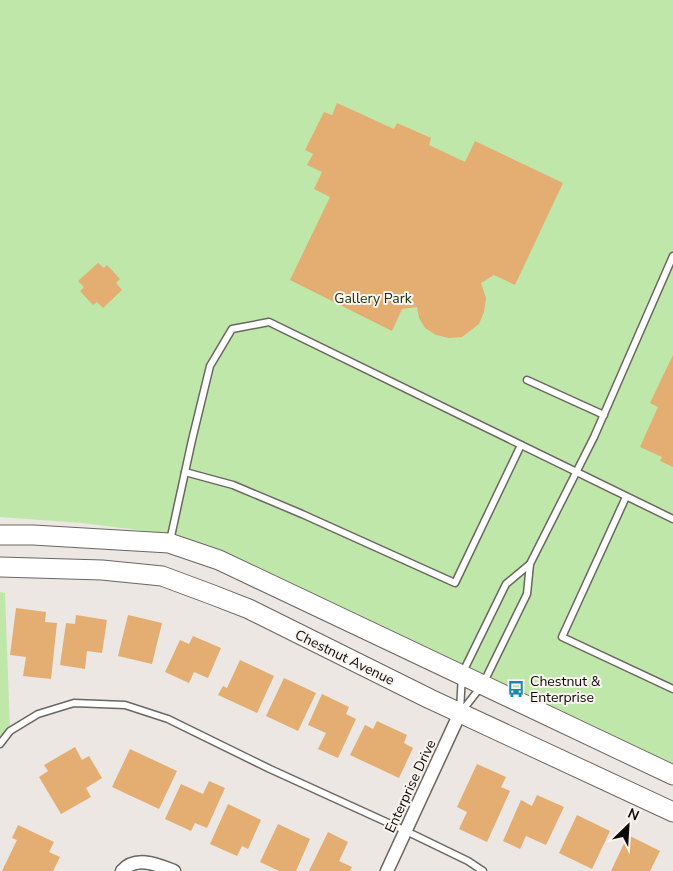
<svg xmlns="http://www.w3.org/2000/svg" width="673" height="871" font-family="'Nunito Sans',sans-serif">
<rect width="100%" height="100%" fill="#ece7e2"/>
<g fill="#c0e7aa">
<path d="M0 0H673V768L170 534 82 523 0 517Z"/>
<path d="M0 592 5 593 10 731 0 736Z"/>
</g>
<g fill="#e4ad72">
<path d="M337 103 394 129 397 123 431 138 429 145 465 162 475 141 563 183 515 285 494 275 481 283 486 298 484 312 479 324 462 337 449 338 436 335 425 328 419 318 417 307 402 309 392 331 290 280 330 197 314 189 322 172 307 165 313 154 305 150 324 112 332 115Z"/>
<path d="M98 263 104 268 107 265 120 279 116 283 122 290 103 308 97 302 93 305 80 291 84 287 78 281Z"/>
<path d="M673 355V467L660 461 662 457 640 447 658 407 650 403Z"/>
<path d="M16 608 46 612 45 622 57 623 51 679 23 676 26 657 10 655Z"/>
<path d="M76 615 107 620 102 653 87 651 85 669 60 665 66 623 75 624Z"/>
<path d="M128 615 162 623 152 664 118 656Z"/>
<path d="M193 636 221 648 208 678 194 672 189 683 165 672 180 640 189 644Z"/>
<path d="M240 660 274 676 257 713 218 695 223 686 227 688Z"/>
<path d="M284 678 316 693 298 731 266 716Z"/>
<path d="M322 694 349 707 346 714 356 719 338 758 318 749 326 733 308 725Z"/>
<path d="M377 721 407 735 404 743 413 748 399 778 350 755 365 725 373 729Z"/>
<path d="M75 747 82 760 89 756 102 778 86 788 91 797 61 814 39 777 48 771 44 765Z"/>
<path d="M130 749 177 771 159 809 112 787Z"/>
<path d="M477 764 506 777 501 787 510 791 487 842 459 829 467 812 457 807Z"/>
<path d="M209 781 225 788 207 828 195 823 191 831 165 819 181 784 203 794Z"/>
<path d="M537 795 564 807 546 845 526 836 520 849 503 841 521 800 532 806Z"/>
<path d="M228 804 261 820 248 849 242 846 237 856 210 844Z"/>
<path d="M577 815 610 831 592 869 559 853Z"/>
<path d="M278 824 310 839 296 871H279L260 862Z"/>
<path d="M18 825 54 842 49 852 60 857 53 871H2L17 840 12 838Z"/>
<path d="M328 832 348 842 339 861 352 867 350 871H309Z"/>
<path d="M628 835 660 851 650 871H611Z"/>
</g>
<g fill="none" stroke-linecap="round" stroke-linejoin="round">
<g stroke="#6a6662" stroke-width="9">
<g id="lane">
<path d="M527 380 604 415"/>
<path d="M185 472 233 485 302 514 455 583 521 445"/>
<path d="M626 497 562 637 673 689"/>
<path d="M170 541 192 440 210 366 232 329 269 322 673 519"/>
<path d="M460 711 462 674 506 584 530 564"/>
<path d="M462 711 483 684 527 594 530 564 594 437 673 256"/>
<path d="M0 744 10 731 38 714 74 703 125 705 168 719 270 769 406 831 468 861 483 871"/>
</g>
</g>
<g stroke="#6a6662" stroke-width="15">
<g id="street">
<path d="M122 871C136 855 158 865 174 871"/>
<path d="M387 871 460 713"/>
</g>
</g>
<g stroke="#6a6662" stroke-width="21">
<g id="secondary">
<path d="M0 535H33L169 543 219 560 673 775"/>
<path d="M0 567 102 570 162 576 213 595 249 609 430 699 673 812"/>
</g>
</g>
<use href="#lane" stroke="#fff" stroke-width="6"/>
<use href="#street" stroke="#fff" stroke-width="12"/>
<use href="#secondary" stroke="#fff" stroke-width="19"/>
</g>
<defs>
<g id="bus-bare" transform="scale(1.35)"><path d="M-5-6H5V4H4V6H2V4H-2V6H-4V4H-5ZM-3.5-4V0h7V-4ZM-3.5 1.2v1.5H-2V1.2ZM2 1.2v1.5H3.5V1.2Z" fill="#1689ae" stroke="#f9f4f0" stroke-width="2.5" paint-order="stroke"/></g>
</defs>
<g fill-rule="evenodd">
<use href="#bus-bare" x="516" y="689"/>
</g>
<g text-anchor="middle" stroke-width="4" stroke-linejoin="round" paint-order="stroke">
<g font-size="14" fill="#183203" stroke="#f9f4f0">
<text x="373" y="303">Gallery Park</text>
</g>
<g font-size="14" fill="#0d0b0a" stroke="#f9f4f0">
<text transform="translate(345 657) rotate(26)" y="5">Chestnut Avenue</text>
<text transform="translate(410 786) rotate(-65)" y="5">Enterprise Drive</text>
</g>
<g font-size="14" fill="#0d0b0a" stroke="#f9f4f0" text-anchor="start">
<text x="530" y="686">Chestnut &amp;<tspan x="530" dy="16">Enterprise</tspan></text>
</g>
</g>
<g transform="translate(628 826) rotate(25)" stroke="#f9f4f0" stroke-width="4" paint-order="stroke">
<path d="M0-4L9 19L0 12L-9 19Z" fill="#0d0b0a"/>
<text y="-8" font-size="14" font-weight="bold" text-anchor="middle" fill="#0d0b0a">N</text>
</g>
</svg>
